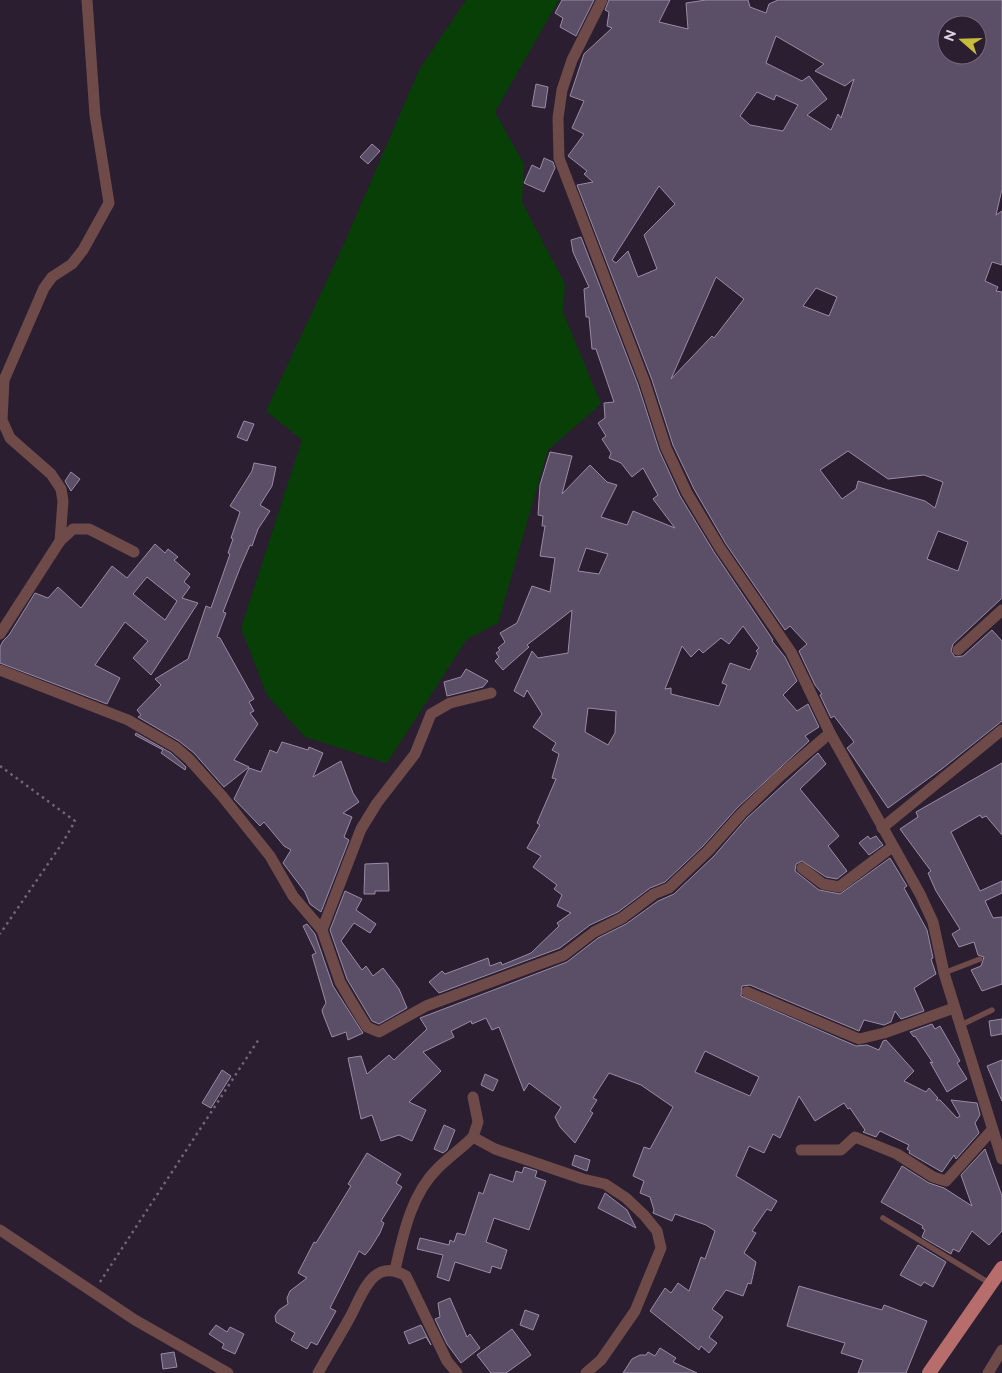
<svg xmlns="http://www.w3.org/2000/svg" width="1002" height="1373" font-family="Raleway,sans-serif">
<rect width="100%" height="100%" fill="#2b1e31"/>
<path fill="#073f06" d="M466 0H559L495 112 524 164 522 202 565 284 563 312 601 404 548 450 498 623 467 639 387 763 305 737 267 695 241 628 302 440 266 411 343 246 419 70Z"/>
<g fill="#5a4f66" stroke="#988ca6" fill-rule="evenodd">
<path d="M562 0H594L576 36 560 27 563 18 555 13Z"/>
<path d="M609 0H670L659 22 688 29 686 3 706 0H748L750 7 766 13 769 4 778 0H1002V189L996 215 1002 211V265L992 262 985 281 998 287 996 291 1002 292V598L953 644 951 651 955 657 963 656 992 630 1002 641V721L943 768 888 808 847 748 854 742 834 716 831 718 820 695 822 694 815 685 799 651 807 644 790 626 785 630 726 544 694 489 673 445 652 380 577 185 593 182 584 174 587 171 568 156 584 134 572 128 584 101 570 96 584 54 612 28 607 26 609 12 605 10ZM947 25H977V55H947ZM776 36 824 64 815 71 845 86 854 79 841 118 838 114 831 130 807 115 827 99 809 76 802 81 766 63ZM757 92 774 100 776 95 798 105 783 131 750 125 740 116ZM659 186 675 204 644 235 657 269 638 277 628 251 616 263 612 260ZM716 277 744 299 714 338 712 336 671 379ZM816 288 837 297 829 316 803 306ZM848 451 888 479 924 475 943 482 935 508 925 501 858 481 856 489 842 499 820 470ZM938 531 968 542 958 571 927 559Z"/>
<path d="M536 84 548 87 545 108 532 106Z"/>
<path d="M372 144 380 151 368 164 360 157Z"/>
<path d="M544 158 553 162 555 168 544 192 524 183 532 165 540 169Z"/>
<path d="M581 237 638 385 659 450 680 496 714 552 773 640 772 641 785 657 797 681 783 695 797 711 808 704 819 727 805 736 809 741 737 808 703 846 665 882 650 888 618 912 590 925 560 948 439 993 429 982 442 971 445 974 488 958 490 966 501 962 502 965 524 956 531 953 559 926 557 923 571 913 557 906 562 895 554 889 557 885 533 867 541 856 527 848 540 825 537 823 556 779 552 778 559 754 552 750 556 743 533 727 542 714 527 690 524 697 514 691 532 651 538 658 568 653 572 610 527 645 529 647 503 670 495 661 499 657 496 653 500 650 498 648 505 642 500 633 517 623 532 586 550 592 555 558 540 556 545 526H542L543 516 538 515 540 485 550 452 572 456 562 494 590 465 607 482 617 485 601 517 627 525 633 511 675 528 653 499 658 495 643 468 632 477 621 463 609 458 611 453 602 439 606 436 598 423 605 418 604 403 614 402 596 349H592L589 317H586L584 289 589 287 573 252 571 240ZM586 548 608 554 599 574 578 571ZM743 626 759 648 756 651 758 653 750 670 730 663 722 683 727 685 719 706 671 694V688L665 689 682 646 691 657 699 649 703 653 721 638 729 644ZM588 708 616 711 615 733 608 745 585 732Z"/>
<path d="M244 421 254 424 247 441 237 437Z"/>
<path d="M254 463 276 467 272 486 260 505 270 511 258 529 252 546 250 545 240 568 223 612 226 613 217 637 220 638 254 699 249 702 254 711 250 713 258 724 234 760 249 767 224 787 194 753 179 741 138 717 141 715 137 710 161 685 155 679 188 659 206 606 211 608 230 554 228 553 233 539 231 538 240 512 230 506 252 471Z"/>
<path d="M71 472 80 479 71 491 65 481Z"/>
<path d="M155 544 165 553 168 549 178 557 174 560 190 574 184 582 190 587 182 598 198 603 151 675 133 658 148 641 125 622 95 665 120 678 107 704 0 663V647L3 641 9 635 35 593 48 598 58 587 81 608 112 566 127 578ZM147 577 177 601 165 620 133 594Z"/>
<path d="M466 669 488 681 483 687 447 696 444 682 461 677Z"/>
<path d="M136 733 171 753 186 767 185 770 161 753 163 750 135 735Z"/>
<path d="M282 742 308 750 309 747 323 753 313 777 341 761 353 793 359 802 343 813 352 817 344 837 349 840 321 912 310 904 305 892 283 863 291 850 284 846 264 822 260 826 234 799 249 768 261 772 270 750 277 753Z"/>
<path d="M818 753 826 764 800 789 839 836 828 846 847 871 837 879 826 877 802 861 796 864 795 871 819 890 840 894 890 858 907 886 904 888 927 930 933 958 931 959 936 974 914 988 924 1011 901 1019 895 1011 891 1022 884 1025 864 1020 859 1031 750 985 742 986 741 996 856 1046 867 1045 879 1050 883 1041 886 1040 914 1071 904 1081 926 1092 929 1088 938 1098 936 1100H940L957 1118 960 1116 951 1100 977 1103 980 1115 975 1123 979 1133 956 1159 954 1155 942 1172 909 1153 910 1151 907 1149 909 1145 880 1131 876 1137 863 1132 865 1130 850 1108 848 1109 844 1103 815 1121 799 1096 780 1138 773 1134 764 1153 749 1146 736 1176 777 1201 771 1211 767 1209 752 1231 756 1233 744 1253 756 1262 751 1284 748 1283 743 1296 726 1290 712 1309 723 1317 709 1337 717 1343 709 1353 701 1346 699 1350 650 1311 665 1288 671 1293 678 1283 689 1291 701 1257 705 1259 715 1231 706 1225 675 1214 672 1221 653 1213 654 1210 650 1197 640 1193 644 1181 633 1176 644 1147 650 1149 673 1107 641 1085 609 1073 593 1098 597 1100 590 1111 593 1113 575 1143 560 1127 555 1117 561 1107 529 1083 524 1091 499 1027 492 1030 486 1018 472 1024 471 1021 451 1031 454 1037 423 1052 441 1071 409 1102 426 1110 412 1141 399 1135 381 1141 372 1115 361 1119 348 1058 361 1056 367 1074 389 1055 394 1060 427 1029 420 1018 567 962 598 938 626 924 658 901 674 894 714 856 747 818ZM705 1051 759 1077 750 1096 695 1072Z"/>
<path d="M1002 763V835L986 816 982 818 980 815 951 832 980 891 1002 881V893L985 901 993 918 1002 917V984L982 991 971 970 981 966 984 957 978 955 974 942 959 947 952 934 960 929 936 891 928 873 931 871 900 829 918 817 916 812Z"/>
<path d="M868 836 870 839 876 836 883 845 869 855 859 843Z"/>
<path d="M388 863 389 891H375V894H364L365 864Z"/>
<path d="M345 891 362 899 356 910 376 924 370 933 354 923 341 941 362 970 366 966 373 976 383 968 399 989 407 1008 379 1024 372 1021 347 979 330 930Z"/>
<path d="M307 924 315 934 333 986 363 1033 348 1040 346 1032 332 1037 323 1014 322 1010 326 1003 312 955 316 953 303 926Z"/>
<path d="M1002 1019V1034L991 1036 989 1021Z"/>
<path d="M932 1024 935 1029 940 1026 960 1061 957 1063 967 1079 947 1092 930 1062 933 1063 915 1036 914 1037 910 1032Z"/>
<path d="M1002 1060V1101L987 1066Z"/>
<path d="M222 1070 231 1076 211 1108 202 1103Z"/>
<path d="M485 1074 498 1080 493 1091 481 1085Z"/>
<path d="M444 1125 455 1130 447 1150 443 1153 434 1149Z"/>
<path d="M985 1149 1002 1196V1231L989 1245 972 1231 959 1252 953 1249 951 1254 922 1237 925 1230 922 1228 923 1226 881 1202 902 1166 929 1183 944 1188 972 1206 961 1175Z"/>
<path d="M367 1153 401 1174 396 1183 402 1187 381 1221 384 1223 380 1233 370 1249 365 1255 359 1251 330 1308 336 1311 317 1345 311 1342 307 1349 291 1340 295 1333 276 1322 275 1316 279 1310 288 1304 287 1298 290 1291 307 1278 298 1273 314 1242 316 1243 351 1186 348 1184Z"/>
<path d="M575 1155 590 1160 587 1171 572 1165Z"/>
<path d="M524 1167 537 1171 535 1177 546 1181 529 1230 494 1218 486 1242 507 1250 501 1269 492 1266 490 1273 455 1262 449 1281 437 1277 443 1255 417 1249 420 1238 449 1245 450 1240 454 1242 457 1233 465 1235 479 1192 483 1194 490 1174 513 1182 516 1171 522 1173Z"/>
<path d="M605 1193 627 1210 636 1228 598 1208Z"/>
<path d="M918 1245 946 1262 933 1287 924 1282 921 1286 900 1275Z"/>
<path d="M799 1286 882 1310 884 1305 927 1321 906 1373H858L863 1360 841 1353 845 1343 787 1326Z"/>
<path d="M450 1298 467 1337 470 1334 480 1348 461 1363 447 1344 435 1319 440 1317 438 1303Z"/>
<path d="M525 1310 539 1315 533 1330 520 1325Z"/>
<path d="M216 1325 227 1332 230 1327 244 1334 235 1354 222 1348 224 1344 209 1334Z"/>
<path d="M421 1325 431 1345 426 1337 409 1344 404 1332Z"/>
<path d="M512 1329 531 1355 506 1373H491L477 1355Z"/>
<path d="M660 1348 676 1358 673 1362 697 1373H623L632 1359 640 1355H646L648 1352 655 1356Z"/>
<path d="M174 1352 177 1367 163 1369 161 1354Z"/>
</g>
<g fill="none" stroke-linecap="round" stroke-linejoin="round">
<g stroke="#716576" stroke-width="2.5" stroke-dasharray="2.5 4" stroke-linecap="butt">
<path d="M0 766 75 821 63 842 0 934"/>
<path d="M100 1282 259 1039"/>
</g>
<g stroke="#6e4a49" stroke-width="5.5">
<path d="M944 973 980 959"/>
<path d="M961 1025 992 1010"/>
<path d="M883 1218 991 1284"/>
</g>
<g stroke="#6e4a49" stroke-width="11">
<path d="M602 0 572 60 562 90 558 118 559 158 645 383 666 448 687 493 720 548 791 652 830 733 920 894 933 922 944 973 1002 1159"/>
<path d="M60 541 63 501 61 489 51 474 10 438 2 420 4 380 44 288 52 277 72 264 83 250 109 203 95 115 87 0"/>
<path d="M0 634 60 541 73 529H89L134 552"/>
<path d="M958 650 1002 610"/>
<path d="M0 670 128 720 175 747 189 759 222 796 270 856 293 896 322 930 340 982 351 1001 367 1027 379 1032 426 1006 564 955 594 932 622 918 654 894 669 888 708 851 742 813 780 776 830 733"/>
<path d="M882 828 1002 730"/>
<path d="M802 868 823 884 839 887 892 847"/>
<path d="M322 930 361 829 377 803 415 754 431 714 450 703 491 693"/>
<path d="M747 992 859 1039 884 1033 954 1008"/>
<path d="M473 1137 478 1122 473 1097"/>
<path d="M801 1150H841L855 1137 897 1154 933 1177 946 1181 992 1130"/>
<path d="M0 1230 135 1320 228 1373"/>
<path d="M395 1270C403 1235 411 1194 438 1168 449 1157 462 1148 473 1137L495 1149 583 1179 605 1184 626 1198 644 1215 657 1231 661 1248 635 1311 601 1360 586 1373"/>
<path d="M318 1373C328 1355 339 1337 349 1319 362 1296 372 1256 406 1276L447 1361 457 1373"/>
<path d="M988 1373 1002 1350"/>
</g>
<path stroke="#b66d6c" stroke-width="14" d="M929 1373 1002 1268"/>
</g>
<g transform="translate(962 40) rotate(290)"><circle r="24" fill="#2b1e31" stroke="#726777"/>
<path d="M0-4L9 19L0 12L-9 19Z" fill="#c9bb3b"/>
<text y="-8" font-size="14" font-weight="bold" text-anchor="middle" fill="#ddd4e1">N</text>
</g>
</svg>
